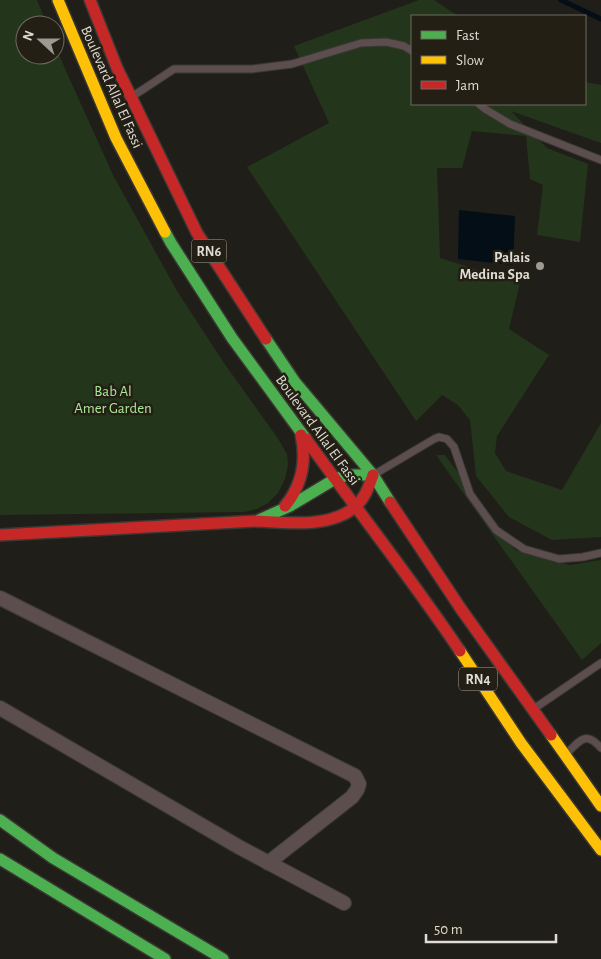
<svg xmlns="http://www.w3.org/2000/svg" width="601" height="959" font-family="'Alegreya Sans',sans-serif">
<rect width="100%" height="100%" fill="#201e18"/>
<g fill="#23361b">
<path d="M0 0H37L47 25H25V55H55V45L66 71 113 175 177 291 224 363 277 437 287 454 288 465 285 479 278 493 268 503 257 509 244 512 0 515Z"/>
<path d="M419 0H434L458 16H412V104H585V82L601 85V143L511 111 547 148 588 164 580 242 537 235 543 185 530 179 526 136 472 131 462 168H437L440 258 520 283 509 329 549 355 497 436 495 453 506 471 562 490 601 423V537L552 540 509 517 476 476 470 420 458 405 442 395 416 421 247 167 329 123 294 46Z"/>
<path d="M436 455H445L515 550 570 565 601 560V643L582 660Z"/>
</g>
<path fill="#030e17" d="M459 210 515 216 513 265 458 259Z"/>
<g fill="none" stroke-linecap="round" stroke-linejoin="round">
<path stroke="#030e17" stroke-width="5" d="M561 0 601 19"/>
<g stroke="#3a3833" stroke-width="9">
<g id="lane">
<path d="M133 96 174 69H252L292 64 361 43 386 42 404 46 412 51"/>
<path d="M479 104 485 109 510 124 601 160"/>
<path d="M375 474 434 439 439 437 447 439 454 447 470 494 496 530 524 549 559 559 583 557 601 553"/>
<path d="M535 708 601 663"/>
<path d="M566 754C580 741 585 730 601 748"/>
</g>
</g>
<g stroke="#3a3833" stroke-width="16">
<g id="street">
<path d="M0 598 355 776 359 784 357 790 352 797 268 863"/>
<path d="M0 708 239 847 344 903"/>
</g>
</g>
<g stroke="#3a3833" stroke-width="14">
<g id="fast">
<path d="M165 232 171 243 232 338 306 439"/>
<path d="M266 339 295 382 373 475 390 502"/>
<path d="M259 520 290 506 335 479 348 475H373"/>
<path d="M0 820 53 858 223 959"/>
<path d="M0 859 165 959"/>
</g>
</g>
<g stroke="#3a3833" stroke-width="14">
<g id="slow">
<path d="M58 0 116 138 165 232"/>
<path d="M460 651 521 743 601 850"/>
<path d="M551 735 601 806"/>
</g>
</g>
<g stroke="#3a3833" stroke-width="14">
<g id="jam">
<path d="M90 0 117 68 197 233 266 339"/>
<path d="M306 439C357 510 411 578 460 651"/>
<path d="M390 502 461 609 551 735"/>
<path d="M285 506C302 485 307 462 301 435"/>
<path d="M0 535 258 521C288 523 332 528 356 506 365 498 369 486 373 475"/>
</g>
</g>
<use href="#lane" stroke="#5c4d4f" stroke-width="7"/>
<use href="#street" stroke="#5c4d4f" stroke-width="14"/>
<use href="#fast" stroke="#4caf50" stroke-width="11"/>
<use href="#slow" stroke="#ffc107" stroke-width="11"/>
<use href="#jam" stroke="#c62828" stroke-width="11"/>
</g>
<circle fill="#9c9a93" stroke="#241f15" stroke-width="2" cx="540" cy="266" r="5"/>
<g text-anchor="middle" stroke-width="5" stroke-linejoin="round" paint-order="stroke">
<g fill="#241f15" stroke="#a7a39b" stroke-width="1">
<rect x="191.5" y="239.5" width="35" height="23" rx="4"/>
<rect x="459" y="667.5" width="38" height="23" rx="4"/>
</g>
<g font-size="14" font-weight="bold" fill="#dfdcd5">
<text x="209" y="256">RN6</text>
<text x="478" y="684">RN4</text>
</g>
<g font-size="15" fill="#dfdcd5" stroke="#241f15">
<text transform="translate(112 87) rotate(66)" y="5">Boulevard Allal El Fassi</text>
<text transform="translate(318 430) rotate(54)" y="5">Boulevard Allal El Fassi</text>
</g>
<g font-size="15" font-weight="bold" fill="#dfdcd5" stroke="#241f15" text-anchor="end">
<text x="530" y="262">Palais<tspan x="530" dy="17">Medina Spa</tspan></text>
</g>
<g font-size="15" fill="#a9e798" stroke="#241f15">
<text x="113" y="396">Bab Al<tspan x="113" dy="17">Amer Garden</tspan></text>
</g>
</g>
<rect x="411" y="15" width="175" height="90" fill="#241f15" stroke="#6f6b62"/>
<rect x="421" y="31" width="25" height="8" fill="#4caf50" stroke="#6f6b62"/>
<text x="456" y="40" font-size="15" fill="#dfdcd5">Fast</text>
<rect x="421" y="56" width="25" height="8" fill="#ffc107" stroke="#6f6b62"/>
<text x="456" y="65" font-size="15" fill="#dfdcd5">Slow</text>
<rect x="421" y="81" width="25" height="8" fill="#c62828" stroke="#6f6b62"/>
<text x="456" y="90" font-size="15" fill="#dfdcd5">Jam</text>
<g transform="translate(40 40) rotate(291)"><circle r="24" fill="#241f15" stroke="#6f6b62"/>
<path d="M0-4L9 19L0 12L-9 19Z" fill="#9c9a93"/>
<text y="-8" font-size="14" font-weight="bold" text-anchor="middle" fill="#dfdcd5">N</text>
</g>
<path d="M426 934v8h130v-8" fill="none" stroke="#dfdcd5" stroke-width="2.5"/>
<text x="434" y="934" font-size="15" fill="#dfdcd5" stroke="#241f15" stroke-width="4" paint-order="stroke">50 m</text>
</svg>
